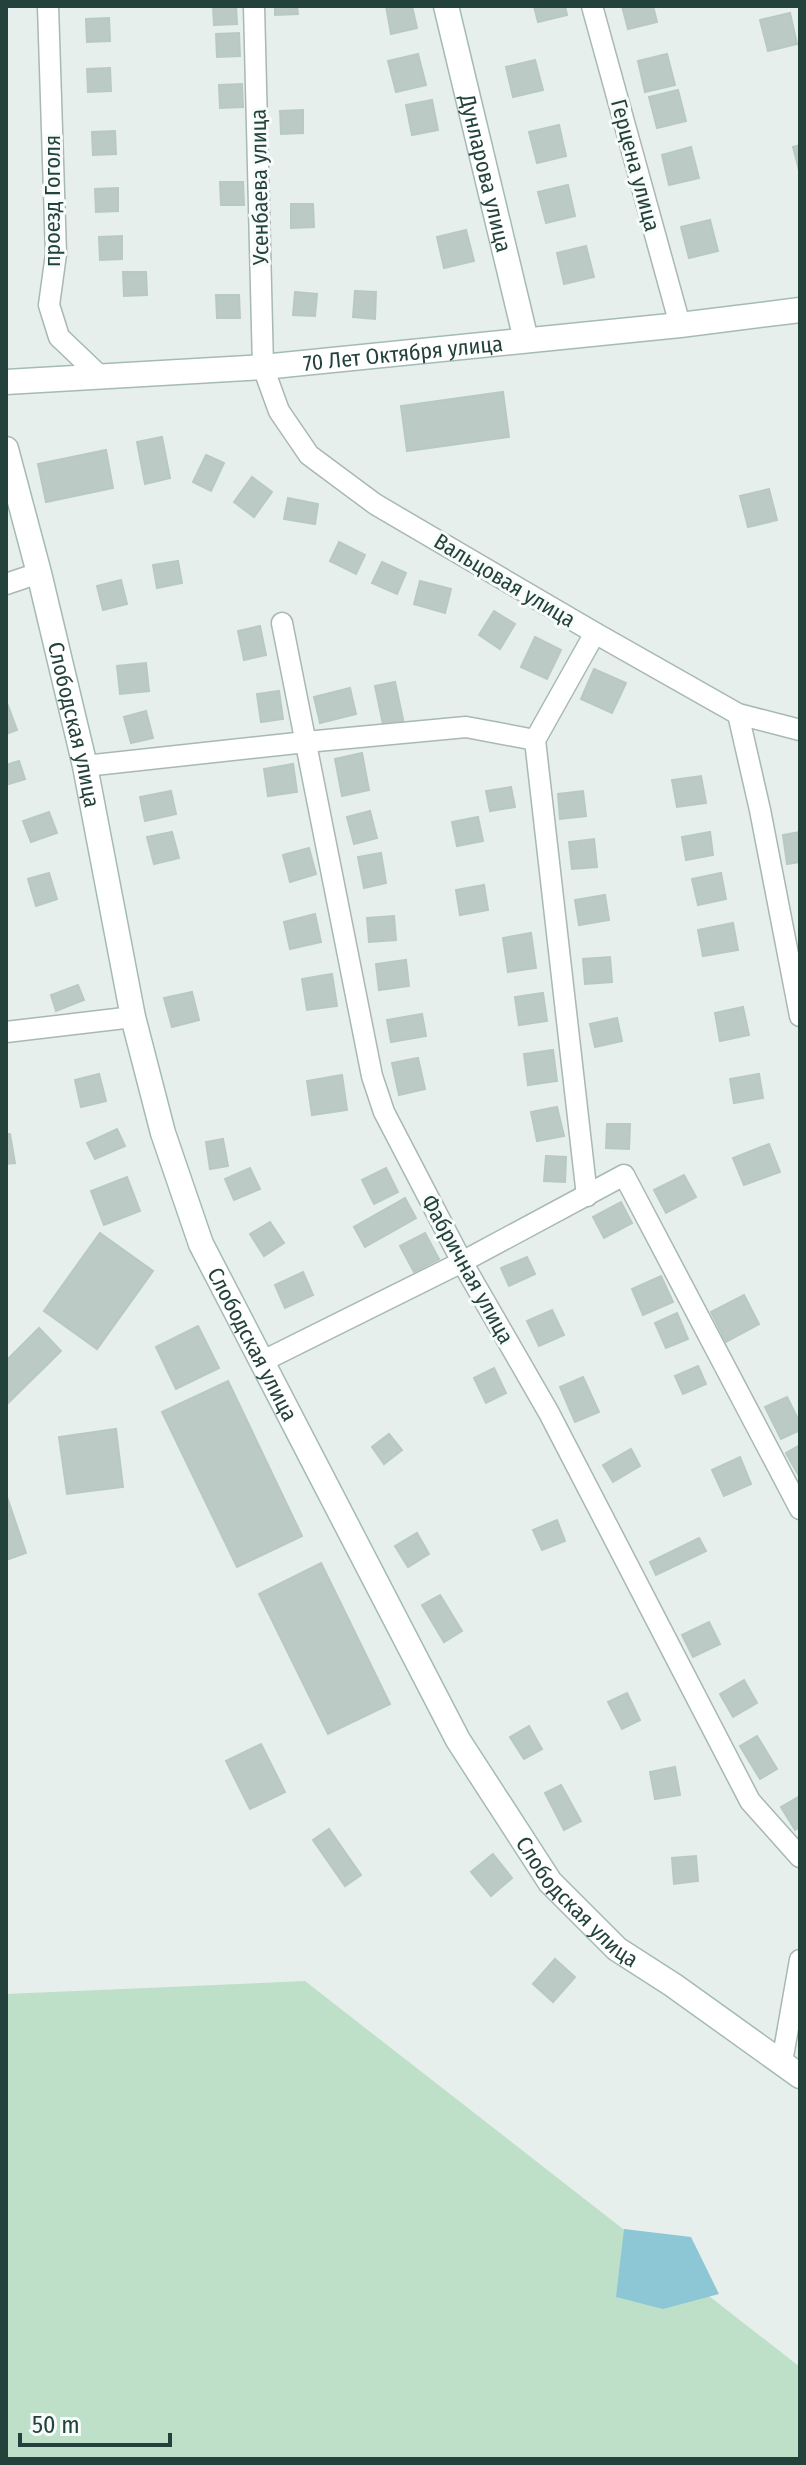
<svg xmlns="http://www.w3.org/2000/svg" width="806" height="2465" font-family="'Fira Sans Condensed',sans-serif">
<rect width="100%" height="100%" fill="#e6efeb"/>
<path fill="#bee0c9" d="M305 1981 800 2367V2459H6V1994Z"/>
<path fill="#8dc6d5" d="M624 2229 691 2237 719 2294 663 2309 616 2297Z"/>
<g fill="#bbcac5" stroke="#b8c9c3" stroke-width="2">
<path d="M213 6H236L237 24 214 25Z"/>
<path d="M275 6H297L298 14 275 15Z"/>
<path d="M386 6H412L417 28 391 34Z"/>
<path d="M534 6H565L567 15 538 22Z"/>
<path d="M622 6H653L657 22 628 29Z"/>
<path d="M790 13 797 44 768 51 760 20Z"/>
<path d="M109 18 110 41 87 42 86 19Z"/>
<path d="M239 33 240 56 217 57 216 34Z"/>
<path d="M418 54 426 85 396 92 388 61Z"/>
<path d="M667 54 675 85 645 92 638 61Z"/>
<path d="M535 60 543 90 513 97 506 67Z"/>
<path d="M110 68 111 91 88 92 87 69Z"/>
<path d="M242 84 243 107 220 108 219 85Z"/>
<path d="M678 90 686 121 657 128 649 97Z"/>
<path d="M432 100 438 130 412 135 406 105Z"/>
<path d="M303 110V133L281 134 280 111Z"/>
<path d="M559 125 566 156 537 163 529 132Z"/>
<path d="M115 131 116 154 93 155 92 132Z"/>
<path d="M800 145V174L793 147Z"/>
<path d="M691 147 699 178 669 185 662 155Z"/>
<path d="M220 182H243L244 205H221Z"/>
<path d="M568 185 575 216 546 223 538 192Z"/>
<path d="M118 188V211L96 212 95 189Z"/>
<path d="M291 204H313L314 227 291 228Z"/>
<path d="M710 220 718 251 689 258 681 227Z"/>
<path d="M466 230 474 261 444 268 437 237Z"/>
<path d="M122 236V259L100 260 99 237Z"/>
<path d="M586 246 594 277 564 284 557 253Z"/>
<path d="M123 272H146L147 295 124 296Z"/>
<path d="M355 291 376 292 375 319 353 317Z"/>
<path d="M295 292 317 294 315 316 293 315Z"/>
<path d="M216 295H239L240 318H217Z"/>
<path d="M503 392 509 437 407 451 401 406Z"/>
<path d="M162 437 170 478 145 484 137 442Z"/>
<path d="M106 450 113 488 46 502 38 464Z"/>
<path d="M206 455 224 463 211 491 193 482Z"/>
<path d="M252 477 272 492 254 517 234 502Z"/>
<path d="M769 489 777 520 748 527 740 496Z"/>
<path d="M288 498 318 504 315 524 284 519Z"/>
<path d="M339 542 365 555 356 574 330 561Z"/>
<path d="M178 561 182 583 157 588 153 565Z"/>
<path d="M382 562 406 573 397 594 372 583Z"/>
<path d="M121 580 127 604 103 610 97 586Z"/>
<path d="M420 581 451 589 445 613 414 604Z"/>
<path d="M494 611 515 624 500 649 479 635Z"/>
<path d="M260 626 266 655 244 660 238 631Z"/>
<path d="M535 637 561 650 547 679 521 667Z"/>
<path d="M146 663 149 691 120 694 117 666Z"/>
<path d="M594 669 626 683 612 713 581 699Z"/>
<path d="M395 682 404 724 384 729 375 686Z"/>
<path d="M350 688 356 714 320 723 314 697Z"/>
<path d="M279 691 283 719 261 722 257 694Z"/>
<path d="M7 703 17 730 6 734V704Z"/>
<path d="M146 711 153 738 131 743 124 717Z"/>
<path d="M362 753 369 790 342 796 335 759Z"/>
<path d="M19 761 25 779 6 785V765Z"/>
<path d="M293 764 297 792 268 796 264 769Z"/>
<path d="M701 776 706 803 677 807 672 780Z"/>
<path d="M511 787 515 807 490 811 486 791Z"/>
<path d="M171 791 176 814 145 821 140 797Z"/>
<path d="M583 791 586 816 560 819 558 794Z"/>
<path d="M370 811 377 838 354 844 347 817Z"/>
<path d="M49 812 57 833 31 842 23 821Z"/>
<path d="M478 817 483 841 457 846 452 822Z"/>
<path d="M172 832 179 858 154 864 147 837Z"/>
<path d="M710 832 713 855 686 860 682 837Z"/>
<path d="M800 832V862L787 864 783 835Z"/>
<path d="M594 839 597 867 572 869 569 842Z"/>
<path d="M309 848 316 874 290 882 283 855Z"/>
<path d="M381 853 386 883 364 888 358 857Z"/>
<path d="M49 873 57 899 36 906 28 879Z"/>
<path d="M721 873 726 899 698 905 692 879Z"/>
<path d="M484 885 488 910 460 915 456 890Z"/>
<path d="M605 895 609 920 579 925 575 900Z"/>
<path d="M315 914 321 942 290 949 284 922Z"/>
<path d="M394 916 396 940 369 942 367 918Z"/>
<path d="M733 923 738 950 703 956 698 930Z"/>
<path d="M531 933 536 968 508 972 503 938Z"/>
<path d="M610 957 612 982 585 984 583 959Z"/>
<path d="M406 960 409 986 379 990 376 964Z"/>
<path d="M332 974 337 1006 307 1010 302 979Z"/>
<path d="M78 985 84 1000 56 1011 51 995Z"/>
<path d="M192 992 199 1020 172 1027 164 998Z"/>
<path d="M543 993 547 1021 519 1025 515 997Z"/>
<path d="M743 1007 749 1035 720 1041 715 1013Z"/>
<path d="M422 1014 426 1036 391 1042 387 1020Z"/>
<path d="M617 1018 622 1041 595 1047 590 1024Z"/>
<path d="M553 1050 557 1081 528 1085 524 1054Z"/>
<path d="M418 1058 425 1089 399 1095 392 1063Z"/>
<path d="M99 1074 106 1101 81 1107 75 1080Z"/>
<path d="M759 1074 763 1098 734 1103 730 1079Z"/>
<path d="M342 1075 347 1110 312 1115 307 1081Z"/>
<path d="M557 1107 564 1136 537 1141 531 1112Z"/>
<path d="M607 1124H630L629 1149 606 1148Z"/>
<path d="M117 1129 125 1146 95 1159 87 1143Z"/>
<path d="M6 1134H10L15 1163 6 1164Z"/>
<path d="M223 1139 228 1166 210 1169 206 1142Z"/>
<path d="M769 1144 780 1172 744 1185 733 1158Z"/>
<path d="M546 1156 566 1157 565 1182 544 1181Z"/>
<path d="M250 1168 260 1189 234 1200 225 1179Z"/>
<path d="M386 1168 398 1192 374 1204 362 1180Z"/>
<path d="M684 1175 696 1197 666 1213 654 1190Z"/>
<path d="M127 1177 140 1211 104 1225 91 1191Z"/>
<path d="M405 1198 416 1218 365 1247 354 1227Z"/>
<path d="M621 1202 632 1223 604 1238 593 1217Z"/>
<path d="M270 1222 284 1243 264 1256 250 1234Z"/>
<path d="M100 1233 153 1271 97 1349 44 1311Z"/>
<path d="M425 1233 439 1259 414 1272 400 1246Z"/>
<path d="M527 1257 535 1274 509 1286 501 1268Z"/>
<path d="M303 1272 313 1295 285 1308 275 1285Z"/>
<path d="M661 1276 673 1302 643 1315 632 1289Z"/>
<path d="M744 1295 759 1324 726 1342 711 1312Z"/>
<path d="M552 1310 564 1335 539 1346 527 1321Z"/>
<path d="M677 1313 688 1339 666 1348 655 1323Z"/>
<path d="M198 1326 219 1368 176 1389 156 1347Z"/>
<path d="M39 1328 61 1351 6 1405V1361Z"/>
<path d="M698 1366 706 1384 683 1394 675 1376Z"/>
<path d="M494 1368 506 1393 486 1403 474 1378Z"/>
<path d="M583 1377 599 1412 575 1422 560 1387Z"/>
<path d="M228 1381 302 1536 237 1567 162 1412Z"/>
<path d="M787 1397 800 1423V1430L781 1439 765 1407Z"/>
<path d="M116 1429 123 1487 67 1494 59 1437Z"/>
<path d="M389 1434 402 1450 384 1464 372 1447Z"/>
<path d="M800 1445V1476H799L786 1453Z"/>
<path d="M631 1449 640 1466 613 1482 603 1465Z"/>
<path d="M740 1457 751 1484 724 1496 712 1470Z"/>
<path d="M6 1494 26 1553 6 1560Z"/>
<path d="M557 1520 565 1541 542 1550 533 1530Z"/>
<path d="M417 1533 429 1554 408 1567 395 1546Z"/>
<path d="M699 1538 706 1551 656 1575 650 1562Z"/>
<path d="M321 1563 390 1704 328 1734 259 1594Z"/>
<path d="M440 1595 462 1631 444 1642 422 1605Z"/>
<path d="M709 1622 720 1644 693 1657 682 1635Z"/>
<path d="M744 1680 757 1703 733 1717 720 1694Z"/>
<path d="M627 1693 640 1720 622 1729 608 1702Z"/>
<path d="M529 1726 542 1749 524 1759 510 1737Z"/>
<path d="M757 1736 777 1769 760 1779 740 1746Z"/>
<path d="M261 1744 285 1792 250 1809 226 1761Z"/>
<path d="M675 1767 680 1795 655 1799 650 1772Z"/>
<path d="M561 1785 581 1821 564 1830 545 1793Z"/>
<path d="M800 1796V1827L795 1830 781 1807Z"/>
<path d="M329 1829 361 1875 345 1886 313 1840Z"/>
<path d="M493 1854 512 1878 491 1896 471 1872Z"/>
<path d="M696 1856 698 1881 674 1884 672 1858Z"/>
<path d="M555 1959 575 1977 553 2002 533 1984Z"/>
</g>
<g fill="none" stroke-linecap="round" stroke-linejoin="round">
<g stroke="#a8b8b3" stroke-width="23">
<g id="street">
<path d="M48 6 56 254 49 305 59 337 101 377"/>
<path d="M254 6 263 367 279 411 309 455 375 504 595 633 738 714 800 730"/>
<path d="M592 6 680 325"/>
<path d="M6 584 39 573"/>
<path d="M282 623 372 1076 384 1112 462 1262 549 1413 750 1801 800 1857"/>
<path d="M738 714 760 810 800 1016"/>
<path d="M85 766 306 742 466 727 535 740"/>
<path d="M6 1032 133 1017"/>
<path d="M587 1196 535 740 595 633"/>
<path d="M261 1362 462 1262 624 1175 800 1509"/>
<path d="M782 2062 800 1960"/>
</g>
</g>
<g stroke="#a4bbb4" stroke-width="27">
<g id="secondary">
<path id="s1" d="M446 6 526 340"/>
<path id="s2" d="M6 382 263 367 680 325 800 310"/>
<path id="s3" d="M6 449 39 573 85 766 133 1017 163 1133 201 1244 458 1740 550 1882 617 1949 673 1985 800 2076"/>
</g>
</g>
<use href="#street" stroke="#fff" stroke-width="20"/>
<use href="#secondary" stroke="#fff" stroke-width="24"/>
</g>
<g text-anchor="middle" stroke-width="6" stroke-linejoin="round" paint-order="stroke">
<g font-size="22" fill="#24423c" stroke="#f7fbf9">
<text transform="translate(636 165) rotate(75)" y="8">Герцена улица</text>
<text dy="8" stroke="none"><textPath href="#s1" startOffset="172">Дунларова улица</textPath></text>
<text transform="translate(259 187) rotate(-91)" y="8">Усенбаева улица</text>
<text transform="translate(52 201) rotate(-90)" y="8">проезд Гоголя</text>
<text dy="8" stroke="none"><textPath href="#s2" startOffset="398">70 Лет Октября улица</textPath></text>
<text transform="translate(505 580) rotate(31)" y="8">Вальцовая улица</text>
<text dy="8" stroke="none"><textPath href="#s3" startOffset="284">Слободская улица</textPath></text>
<text transform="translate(468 1269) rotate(61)" y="8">Фабричная улица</text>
<text dy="8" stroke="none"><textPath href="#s3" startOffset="932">Слободская улица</textPath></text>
<text dy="8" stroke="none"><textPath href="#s3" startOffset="1580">Слободская улица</textPath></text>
</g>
</g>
<rect width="806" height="2465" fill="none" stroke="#24423c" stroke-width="16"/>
<path d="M20 2433v12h150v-12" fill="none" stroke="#24423c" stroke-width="4"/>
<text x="32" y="2433" font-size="24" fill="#24423c" stroke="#f7fbf9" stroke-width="6" paint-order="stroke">50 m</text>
</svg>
